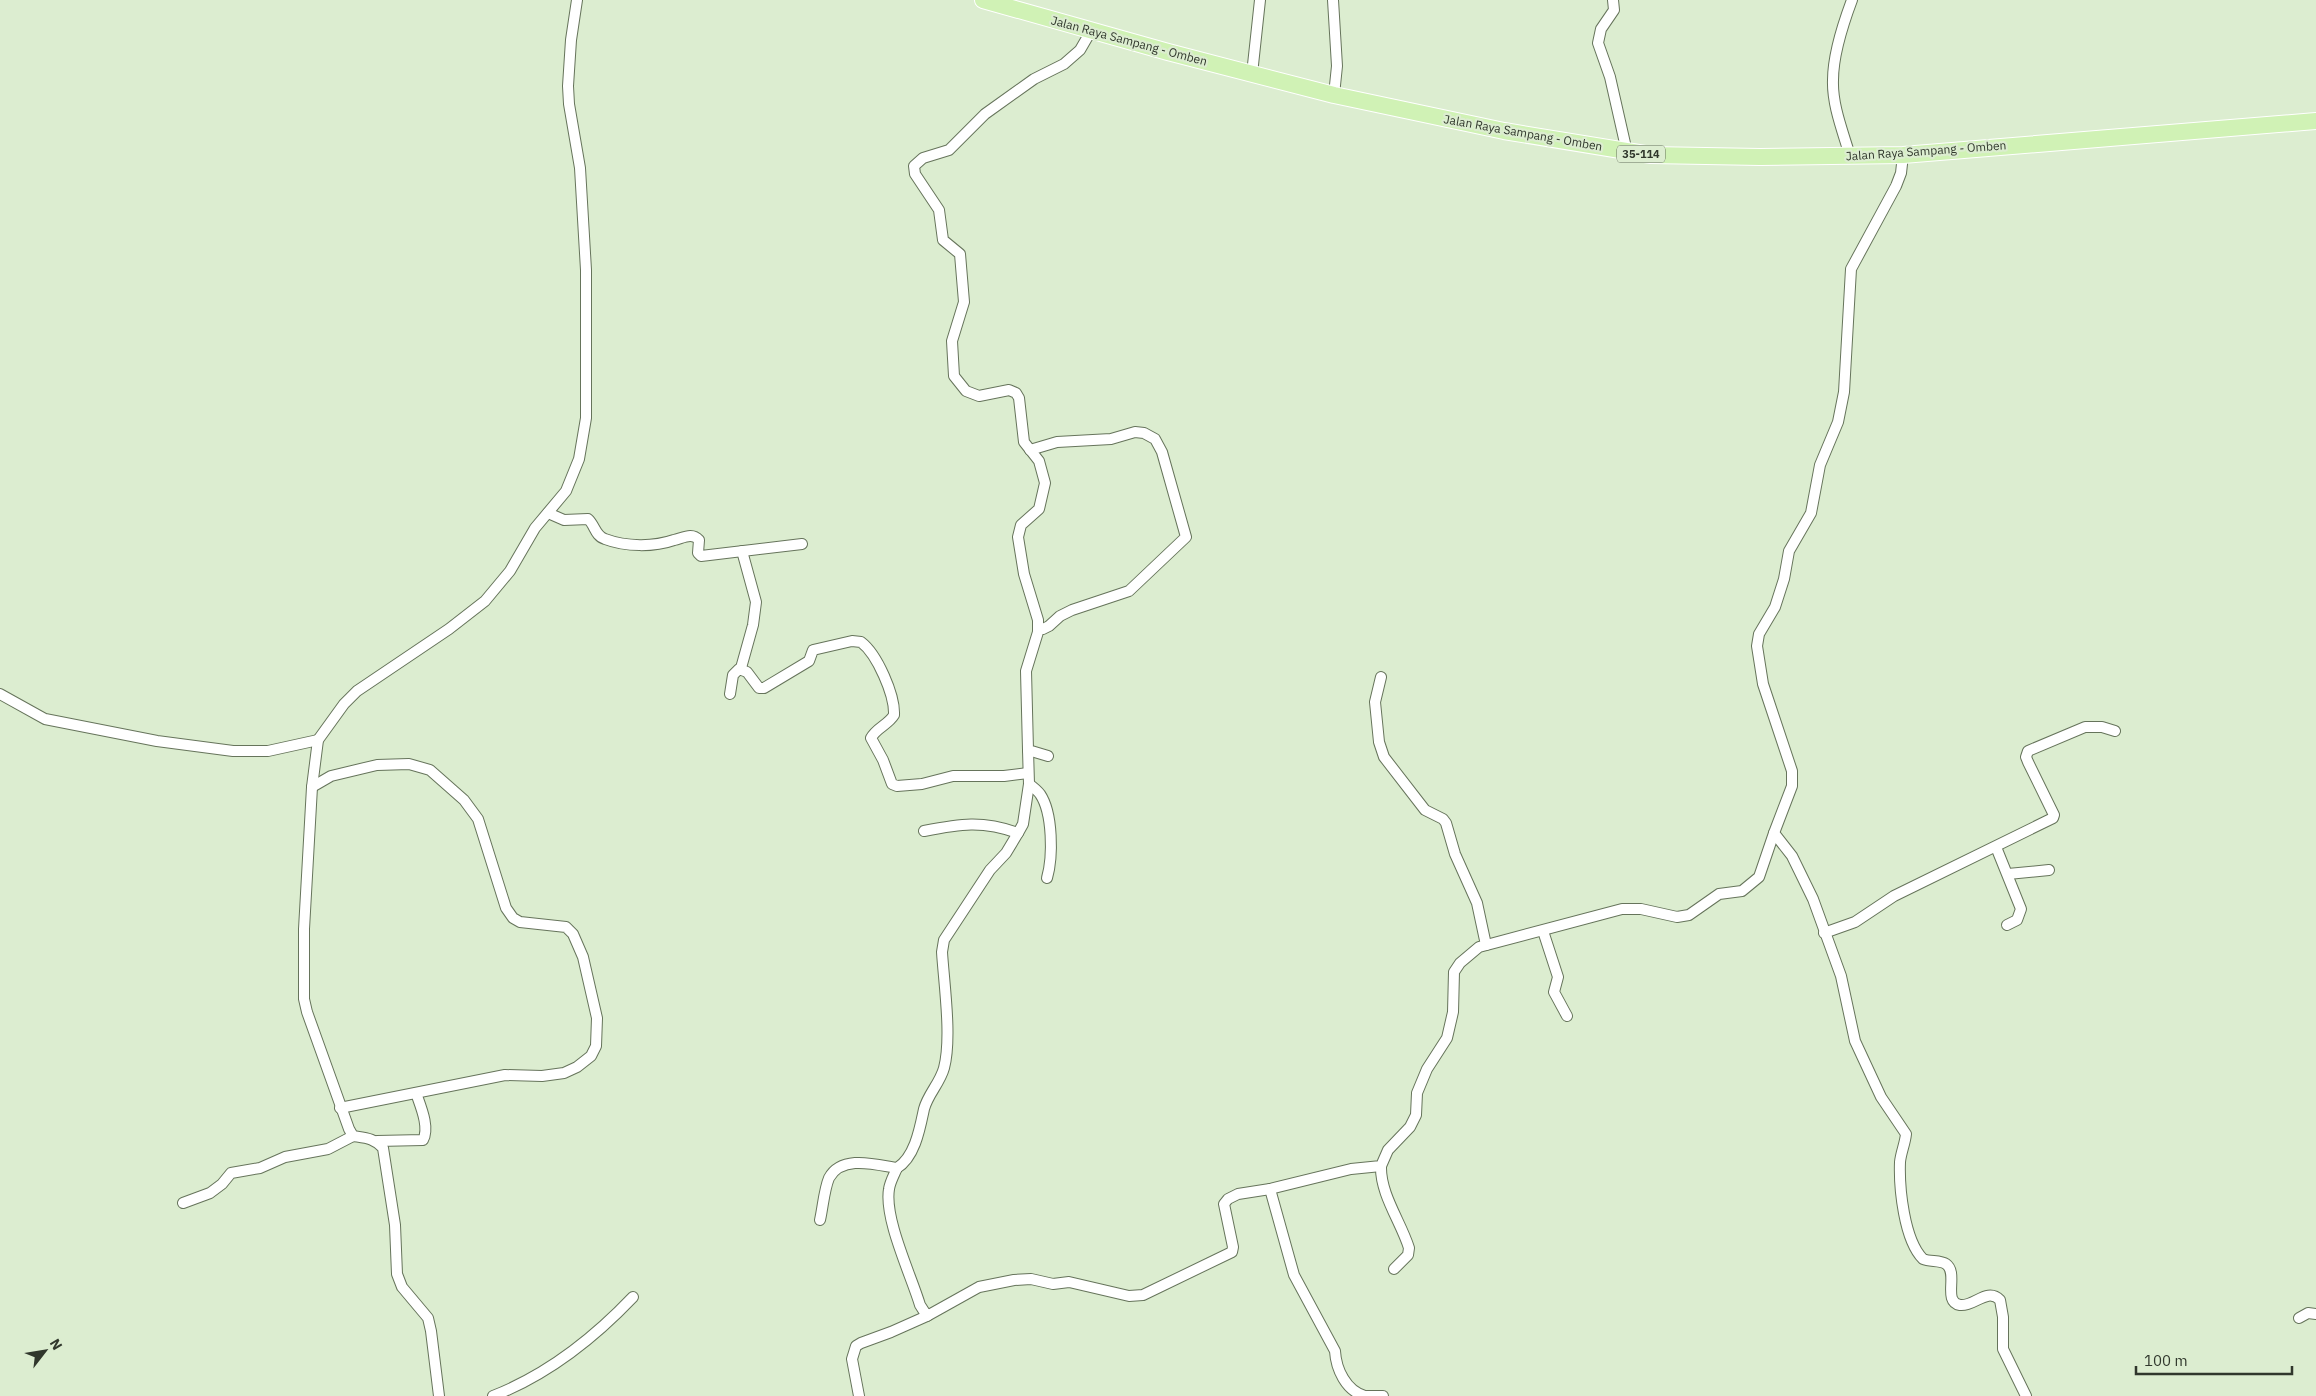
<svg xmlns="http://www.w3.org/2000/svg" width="2316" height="1396" font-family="'IBM Plex Sans',sans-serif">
<rect width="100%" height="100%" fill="#dcedd0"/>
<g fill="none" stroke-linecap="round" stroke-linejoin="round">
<g stroke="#66745b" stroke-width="12">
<g id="street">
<path d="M1333 0 1337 66 1334 95"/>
<path d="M1613 0 1614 10 1601 29 1598 43 1610 77 1627 152"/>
<path d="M1252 74 1260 0"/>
<path d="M1903 155 1901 173 1896 186 1851 269 1844 392 1838 422 1820 465 1811 513 1789 551 1784 579 1775 607 1759 634 1757 646 1763 684 1792 771V786L1774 833 1792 856 1813 899 1841 976 1855 1041 1881 1097 1906 1134C1905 1144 1901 1152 1900 1162 1899 1188 1904 1240 1923 1259 1930 1262 1940 1260 1946 1264 1959 1273 1942 1302 1960 1305 1974 1307 1987 1287 2000 1300L2003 1317V1349L2026 1396"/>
<path d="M1850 156C1843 132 1832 105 1833 80 1833 54 1843 24 1852 0"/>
<path d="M1030 450 1057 442 1111 439 1135 432 1144 433 1155 439 1162 452 1186 537 1129 591 1072 610 1060 616 1049 626 1043 629 1038 627"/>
<path d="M548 513 564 520 588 519C595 525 595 536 605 539 626 547 654 547 674 540 683 538 692 532 699 540L698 553 701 556 802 544"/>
<path d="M741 668 753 625 756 602 742 551"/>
<path d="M1381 677 1375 702 1379 742 1384 757 1425 810 1443 819 1446 823 1455 854 1477 903 1486 945"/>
<path d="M0 694 45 719 157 741 233 751H268L318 740"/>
<path d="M730 694 733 675 739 669 747 672 759 688H764L809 661 813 650 852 641 861 642C877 654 895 695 894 715 888 725 876 728 871 738L883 760 892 784 897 786 922 784 953 776H1004L1028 773"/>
<path d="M1048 756 1028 750 1026 671 1038 632V620L1024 574 1018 537 1021 525 1039 509 1045 483 1039 461 1024 442 1019 398 1016 393 1009 390 979 396 966 391 954 376 952 341 964 302 960 254 943 240 939 210 915 174 914 166 923 158 949 150 985 114 1034 79 1064 64 1080 50 1091 31"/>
<path d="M1029 784C1033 787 1037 790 1040 794 1053 813 1053 857 1047 878"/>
<path d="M312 787 331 776 377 765 409 764 430 770 464 800 478 819 506 908 513 918 520 922 566 927 573 934 583 957 597 1018 596 1046 591 1056 577 1067 564 1073 542 1076 505 1075 340 1108"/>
<path d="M924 831C960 824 982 820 1018 833"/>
<path d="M1996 847 2021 909 2017 920 2007 925"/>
<path d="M2008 874 2049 870"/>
<path d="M1543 931 1558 977 1554 992 1567 1016"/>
<path d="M1824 933 1855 922 1894 896 2053 818 2054 815 2028 762 2026 757 2028 751 2085 727H2102L2115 731"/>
<path d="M377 1141 423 1140C430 1127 420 1105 416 1093"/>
<path d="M1381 1166C1380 1194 1401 1222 1409 1248L1408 1255 1394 1269"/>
<path d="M897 1168C894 1175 890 1182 889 1189 884 1219 911 1275 920 1305L927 1316 979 1287 1014 1280 1031 1279 1053 1284 1069 1282 1129 1296 1143 1295 1232 1252 1233 1247 1224 1204 1228 1199 1238 1194 1270 1189 1351 1169 1381 1166 1388 1150 1410 1127 1416 1115 1417 1093 1427 1069 1447 1038 1453 1012 1454 972 1460 963 1479 947 1622 909H1641L1677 917 1689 915 1719 894 1742 891 1759 877 1774 833"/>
<path d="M1270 1189 1294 1275 1335 1351C1336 1369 1346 1391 1365 1396"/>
<path d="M183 1203 210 1193 222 1184 231 1173 260 1168 285 1157 328 1149 353 1136"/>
<path d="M820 1220C823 1207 824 1190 829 1178 842 1154 877 1165 897 1168 915 1157 920 1128 924 1109 928 1094 940 1083 944 1068 952 1038 944 984 942 952L944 940 990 870 1006 853 1018 833 1023 824 1029 784 1028 750"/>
<path d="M2299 1318 2308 1313 2316 1314"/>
<path d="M439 1396 431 1331 428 1318 402 1287 397 1274 395 1225 383 1148C374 1138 366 1138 353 1136L349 1129 307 1012 304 999V929L312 787 318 740 344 704 357 691 449 629 485 601 510 571 535 528 566 491 579 459 586 418V270L580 168 569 104 568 86 571 40 577 0"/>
<path d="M493 1396C547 1375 593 1339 633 1297"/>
<path d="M859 1396 852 1359 856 1346 861 1343 891 1332 927 1316"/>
<path d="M1367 1396H1383"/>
</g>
</g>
<g stroke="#fff" stroke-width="18">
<path id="primary" d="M983 0 1168 52 1334 95 1504 131 1651 155 1760 157 1903 155 2316 121"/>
</g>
<use href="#street" stroke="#fff" stroke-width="10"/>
<use href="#primary" stroke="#d0f2b5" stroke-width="16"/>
</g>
<g text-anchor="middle" stroke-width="4.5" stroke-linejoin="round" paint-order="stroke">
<rect fill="#dcedd0" stroke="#646e5d" stroke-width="1" x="1617" y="145.5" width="48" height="17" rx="4"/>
<g font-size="11" font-weight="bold" fill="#30372c">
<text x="1641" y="158">35-114</text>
</g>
<g font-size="12" fill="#30372c" stroke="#dcedd0">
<text transform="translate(1129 41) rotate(15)" y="4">Jalan Raya Sampang - Omben</text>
<text transform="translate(1523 133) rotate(10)" y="4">Jalan Raya Sampang - Omben</text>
<text transform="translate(1926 151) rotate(-4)" y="4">Jalan Raya Sampang - Omben</text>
</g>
</g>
<g transform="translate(45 1351) rotate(59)" stroke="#dcedd0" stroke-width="4" paint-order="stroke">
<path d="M0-4L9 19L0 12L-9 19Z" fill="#30372c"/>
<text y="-8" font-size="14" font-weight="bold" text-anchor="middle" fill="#30372c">N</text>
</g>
<path d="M2136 1366v8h156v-8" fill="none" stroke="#30372c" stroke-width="2.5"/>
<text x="2144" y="1366" font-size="15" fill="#30372c" stroke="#dcedd0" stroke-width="4" paint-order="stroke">100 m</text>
</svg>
